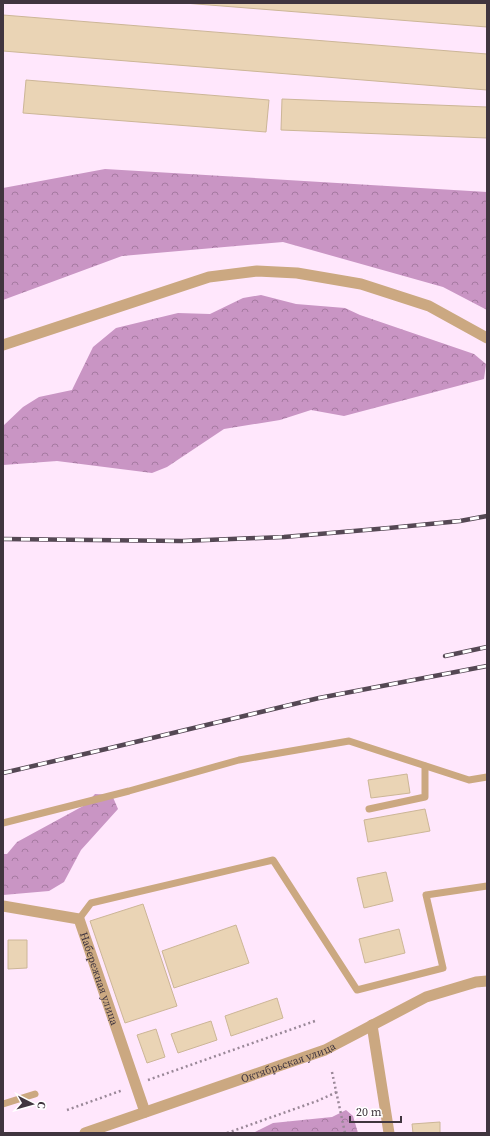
<svg xmlns="http://www.w3.org/2000/svg" width="490" height="1136" font-family="'Source Serif 4',serif">
<defs>
<pattern id="forest-crowns" width="20" height="18" patternUnits="userSpaceOnUse"><rect width="20" height="18" fill="#c995c4"/><path d="M2 6a3 3 0 1 1 6 0M12 15a3 3 0 1 1 6 0" fill="none" stroke="#a57aa1"/></pattern>
</defs>
<rect width="100%" height="100%" fill="#ffe7fc"/>
<g fill="url(#forest-crowns)">
<path d="M105 169 487 192V310L443 287 283 242 122 256 3 300V188Z"/>
<path d="M261 295 296 304 345 308 360 315 474 354 486 364 484 379 344 416 311 410 280 420 224 429 167 467 152 473 57 461 3 465V426L23 407 39 397 72 390 93 347 116 328 178 313 210 314 243 298Z"/>
<path d="M95 794 112 795 118 809 81 850 64 882 49 891 3 895V854H7L17 842 85 805Z"/>
<path d="M346 1110 353 1116 358 1133H253L273 1123 332 1117Z"/>
</g>
<g fill="#ead4b5" stroke="#ccb697">
<path d="M184 3H487V27Z"/>
<path d="M3 15 487 54V90L3 51Z"/>
<path d="M26 80 269 100 266 132 23 113Z"/>
<path d="M282 99 487 107V138L281 130Z"/>
<path d="M407 774 410 793 371 798 368 780Z"/>
<path d="M425 809 430 831 368 842 364 820Z"/>
<path d="M386 872 393 901 364 908 357 878Z"/>
<path d="M143 904 177 1006 125 1023 90 921Z"/>
<path d="M236 925 249 963 174 988 162 951Z"/>
<path d="M399 929 405 953 365 963 359 939Z"/>
<path d="M8 940H27V968L8 969Z"/>
<path d="M277 998 283 1018 231 1036 225 1016Z"/>
<path d="M211 1021 217 1040 178 1053 171 1034Z"/>
<path d="M156 1029 165 1057 147 1063 137 1035Z"/>
<path d="M440 1122V1133H413L412 1124Z"/>
</g>
<g fill="none" stroke-linecap="round" stroke-linejoin="round">
<g stroke="#9a8898" stroke-width="2.5" stroke-dasharray="2 3" stroke-linecap="butt">
<path d="M332 1072 345 1133"/>
<path d="M148 1080 315 1021"/>
<path d="M67 1110 123 1090"/>
<path d="M227 1133 317 1101 337 1092"/>
</g>
<g stroke="#cba881" stroke-width="7">
<path d="M369 809 425 797V766"/>
<path d="M3 823 129 791 239 760 349 741 469 780 487 777"/>
<path d="M79 919 91 903 273 860 357 990 443 968 426 895 487 886"/>
<path d="M3 1104 35 1094"/>
</g>
<g stroke="#cba881" stroke-width="11">
<path d="M3 345 209 277 257 271 297 273 361 284 429 306 487 338"/>
<path id="s1" d="M3 906 79 919 145 1112"/>
</g>
<g stroke="#cba881" stroke-width="11">
<path d="M372 1025 389 1133"/>
<path id="s2" d="M85 1133 325 1050 426 997 476 982 487 981"/>
</g>
<g stroke="#554854" stroke-width="4.5">
<g id="rail">
<path d="M3 539 182 541 284 537 389 528 460 521 487 516"/>
<path d="M445 656 487 647"/>
<path d="M3 773 106 749 319 698 487 666"/>
</g>
</g>
<use href="#rail" stroke="#fff" stroke-width="3" stroke-dasharray="9" stroke-linecap="butt"/>
</g>
<g text-anchor="middle" stroke-width="4" stroke-linejoin="round" paint-order="stroke">
<g font-size="11" fill="#40353f" stroke="#fff">
<text dy="4" stroke="none"><textPath href="#s1" startOffset="140">Набережная улица</textPath></text>
<text dy="4" stroke="none"><textPath href="#s2" startOffset="215">Октябрьская улица</textPath></text>
</g>
</g>
<rect width="490" height="1136" fill="none" stroke="#40353f" stroke-width="8"/>
<g transform="translate(32 1104) rotate(96)" stroke="#ffffff" stroke-width="3" paint-order="stroke">
<path d="M0-3L7 15L0 10L-7 15Z" fill="#40353f"/>
<text y="-6" font-size="11" font-weight="bold" text-anchor="middle" fill="#40353f">С</text>
</g>
<path d="M350 1116v6h51v-6" fill="none" stroke="#40353f" stroke-width="2"/>
<text x="356" y="1116" font-size="12" fill="#40353f" stroke="#ffffff" stroke-width="3" paint-order="stroke">20 m</text>
</svg>
